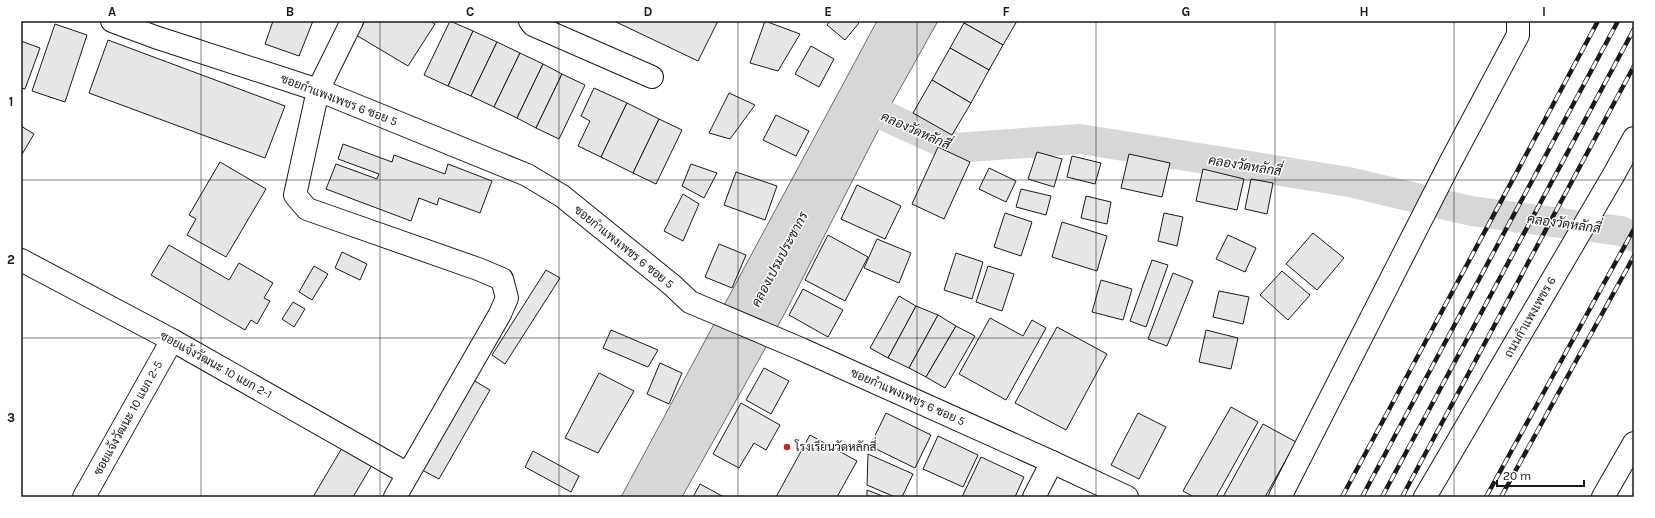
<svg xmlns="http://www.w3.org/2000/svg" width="1655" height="518" font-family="Karla,Sarabun,sans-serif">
<rect width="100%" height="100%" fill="#fff"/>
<path fill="#d7d7d7" stroke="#6a6a6a" d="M877 21H938L892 103 785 313 682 497H621Z"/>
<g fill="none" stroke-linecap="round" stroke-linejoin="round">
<path stroke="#d7d7d7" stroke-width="30" d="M861 105 955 148 1080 139 1349 182 1471 211 1621 231 1634 237"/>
</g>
<g fill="#e6e6e6" stroke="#1a1a1a">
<path d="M273 21H313L299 56 265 44Z"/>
<path d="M365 21H430L435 24 408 66 356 35Z"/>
<path d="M450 21 473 31 448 86 424 75Z"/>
<path d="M614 21H718L698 61Z"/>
<path d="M765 21 800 34 778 71 750 63Z"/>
<path d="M830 21H856L859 23 845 40 827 25Z"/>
<path d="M965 21H1017L1003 45 964 23Z"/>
<path d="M964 23 1003 45 989 70 950 48Z"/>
<path d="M55 24 87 35 65 102 32 91Z"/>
<path d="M473 31 497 42 471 96 448 86Z"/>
<path d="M108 40 285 106 265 158 89 93Z"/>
<path d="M21 41 40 48 25 89 21 88Z"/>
<path d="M497 42 520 53 494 107 471 96Z"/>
<path d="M811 46 834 59 819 87 795 74Z"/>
<path d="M950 48 989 70 971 103 932 80Z"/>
<path d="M520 53 543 64 517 118 494 107Z"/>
<path d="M543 64 562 74 536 128 517 118Z"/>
<path d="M562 74 585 85 559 139 536 128Z"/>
<path d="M932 80 971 103 952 135 913 113Z"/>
<path d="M594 88 627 103 601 157 578 146 590 121 581 116Z"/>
<path d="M729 93 755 105 730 139 709 133Z"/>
<path d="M627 103 659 119 633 173 601 157Z"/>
<path d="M776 115 809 131 796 156 763 140Z"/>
<path d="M659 119 682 130 656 184 633 173Z"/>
<path d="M21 126 34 134 21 156Z"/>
<path d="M343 144 392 162 394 155 445 174 448 164 492 181 480 213 439 198 437 205 419 198 411 221 326 189 336 164 377 179 379 174 338 159Z"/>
<path d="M938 147 970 162 944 219 912 204Z"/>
<path d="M1037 152 1062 159 1054 187 1028 179Z"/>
<path d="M1129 154 1170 163 1162 197 1121 188Z"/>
<path d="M1072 156 1101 163 1095 184 1067 177Z"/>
<path d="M220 162 266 189 226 257 187 235 196 219 189 215Z"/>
<path d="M691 164 717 173 704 198 682 186Z"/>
<path d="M989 168 1016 181 1006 202 979 189Z"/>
<path d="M1203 169 1244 179 1237 210 1196 201Z"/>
<path d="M736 172 777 186 765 220 724 205Z"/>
<path d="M1251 179 1273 183 1267 214 1245 209Z"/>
<path d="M857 185 901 206 885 239 841 219Z"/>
<path d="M1021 189 1051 196 1046 215 1016 207Z"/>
<path d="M683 194 699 204 683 241 664 231Z"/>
<path d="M1086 196 1111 202 1107 224 1081 218Z"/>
<path d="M1005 213 1032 222 1021 256 994 247Z"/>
<path d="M1164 213 1183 217 1177 246 1158 241Z"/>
<path d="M1062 222 1107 236 1097 271 1052 257Z"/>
<path d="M1313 233 1344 258 1317 290 1286 264Z"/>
<path d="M828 235 868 257 845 301 805 280Z"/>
<path d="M1228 235 1256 248 1245 272 1216 259Z"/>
<path d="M877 239 911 253 899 283 864 268Z"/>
<path d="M719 244 746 255 732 288 705 277Z"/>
<path d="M169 245 229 280 239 263 273 283 264 298 270 301 257 324 251 320 245 330 151 275Z"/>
<path d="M342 252 367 264 360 280 335 268Z"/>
<path d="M956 253 983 262 972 299 944 290Z"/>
<path d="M1152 260 1168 265 1146 327 1130 321Z"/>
<path d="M314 266 328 274 312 300 299 292Z"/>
<path d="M988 266 1014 274 1002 311 976 302Z"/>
<path d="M546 270 560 278 505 364 492 355Z"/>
<path d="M1282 271 1310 295 1288 320 1260 295Z"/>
<path d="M1173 273 1193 281 1167 346 1148 339Z"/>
<path d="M1101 280 1132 289 1123 320 1092 312Z"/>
<path d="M803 289 843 310 828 337 789 315Z"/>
<path d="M1219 291 1249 297 1243 324 1213 317Z"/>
<path d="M899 296 916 306 888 358 870 348Z"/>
<path d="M293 302 305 309 294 327 282 319Z"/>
<path d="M916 306 938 315 909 368 888 358Z"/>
<path d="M938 315 956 326 926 377 909 368Z"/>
<path d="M990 318 1023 336 1032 320 1046 328 1006 400 959 374Z"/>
<path d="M956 326 975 336 945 388 926 377Z"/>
<path d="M1057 327 1107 354 1066 430 1015 403Z"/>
<path d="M611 330 658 350 648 367 603 348Z"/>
<path d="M1206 330 1238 338 1231 369 1199 362Z"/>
<path d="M660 363 682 373 669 404 647 394Z"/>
<path d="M764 368 789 381 771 414 746 400Z"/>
<path d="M599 373 634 391 598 453 565 438Z"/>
<path d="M473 380 490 390 439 479 422 470Z"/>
<path d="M741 403 780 425 766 450 754 443 739 468 713 454Z"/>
<path d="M1231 407 1258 422 1216 497H1194L1183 491Z"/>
<path d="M886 413 931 435 915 468 870 446Z"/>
<path d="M1138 413 1166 427 1139 479 1111 465Z"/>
<path d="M1263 424 1296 442 1265 497H1223Z"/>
<path d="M810 435 857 461 837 497H776Z"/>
<path d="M938 436 978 455 963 487 923 469Z"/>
<path d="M342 448 372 465 353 497H313Z"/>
<path d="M533 451 579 476 571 492 525 467Z"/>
<path d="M868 454 913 474 902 497H895L867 485Z"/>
<path d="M981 457 1024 477 1015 497H962Z"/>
<path d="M700 484 724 497H693Z"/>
<path d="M867 490 885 497H867Z"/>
</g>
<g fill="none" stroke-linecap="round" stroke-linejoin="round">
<g stroke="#1a1a1a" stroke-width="24">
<g id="minor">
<path d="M112 21 155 37 318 90 527 175 562 196 672 285 690 302 801 349 1052 462 1127 497"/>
<path d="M352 21 318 90 295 195 307 209 478 269 502 279 507 298 500 314 395 497"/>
<path d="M530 21 533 25 652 77"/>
<path d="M21 260 172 340 408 474"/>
<path d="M84 497 172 340"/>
<path d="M1034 497 1052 462"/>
<path d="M1280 497 1451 161 1518 35V21"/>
</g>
</g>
<g stroke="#1a1a1a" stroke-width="24">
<g id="major">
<path d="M1425 497 1613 176 1634 138"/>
<path d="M1603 497 1634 443"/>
</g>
</g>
<use href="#minor" stroke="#fff" stroke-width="22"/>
<use href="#major" stroke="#fff" stroke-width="22"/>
<g stroke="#1a1a1a" stroke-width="4.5">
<g id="rail">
<path d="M1342 497 1598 21"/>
<path d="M1362 497 1618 21"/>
<path d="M1382 497 1634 29"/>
<path d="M1402 497 1634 66"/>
<path d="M1486 497 1634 229"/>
<path d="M1501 497 1634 256"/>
</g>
</g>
<use href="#rail" stroke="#fff" stroke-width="3" stroke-dasharray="9" stroke-linecap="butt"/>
</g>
<path fill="none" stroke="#1a1a1a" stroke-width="1" stroke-opacity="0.55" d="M201 21V497M380 21V497M559 21V497M738 21V497M917 21V497M1096 21V497M1275 21V497M1454 21V497M21 180H1634M21 338H1634"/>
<circle fill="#c62828" stroke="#fff" stroke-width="1.5" cx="787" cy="447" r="4"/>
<g text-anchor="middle" stroke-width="3" stroke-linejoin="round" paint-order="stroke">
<g font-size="12" fill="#1a1a1a" stroke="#fff">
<text transform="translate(339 100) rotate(21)" y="4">ซอยกำแพงเพชร 6 ซอย 5</text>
<text transform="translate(624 247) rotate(39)" y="4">ซอยกำแพงเพชร 6 ซอย 5</text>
<text transform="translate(1530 317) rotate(-60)" y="4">ถนนกำแพงเพชร 6</text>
<text transform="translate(216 365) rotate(29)" y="4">ซอยแจ้งวัฒนะ 10 แยก 2-1</text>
<text transform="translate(908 397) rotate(24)" y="4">ซอยกำแพงเพชร 6 ซอย 5</text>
<text transform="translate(128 418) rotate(-61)" y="4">ซอยแจ้งวัฒนะ 10 แยก 2-5</text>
</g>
<g font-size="12" fill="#1a1a1a" stroke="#fff" text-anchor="start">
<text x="795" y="451">โรงเรียนวัดหลักสี่</text>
</g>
<g font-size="13" font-style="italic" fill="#1a1a1a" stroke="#fff">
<text transform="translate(916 130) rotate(24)" y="5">คลองวัดหลักสี่</text>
<text transform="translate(1245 165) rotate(9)" y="5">คลองวัดหลักสี่</text>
<text transform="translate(1564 223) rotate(8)" y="5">คลองวัดหลักสี่</text>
<text transform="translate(779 259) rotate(-62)" y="5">คลองเปรมประชากร</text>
</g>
</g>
<rect width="1655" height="518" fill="none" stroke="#ffffff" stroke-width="44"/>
<path d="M1497 480v6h87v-6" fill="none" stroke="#1a1a1a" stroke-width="2"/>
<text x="1503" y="480" font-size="12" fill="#1a1a1a" stroke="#ffffff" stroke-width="3" paint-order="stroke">20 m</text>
<rect x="22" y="22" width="1611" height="474" fill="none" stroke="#1a1a1a" stroke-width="1.5"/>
<g font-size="13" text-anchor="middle" font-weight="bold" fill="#1a1a1a">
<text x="112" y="16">A</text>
<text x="290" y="16">B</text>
<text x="470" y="16">C</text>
<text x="648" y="16">D</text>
<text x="828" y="16">E</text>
<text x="1006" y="16">F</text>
<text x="1186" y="16">G</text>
<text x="1364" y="16">H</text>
<text x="1544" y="16">I</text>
<text x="11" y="106">1</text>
<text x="11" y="264">2</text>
<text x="11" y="422">3</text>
</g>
</svg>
